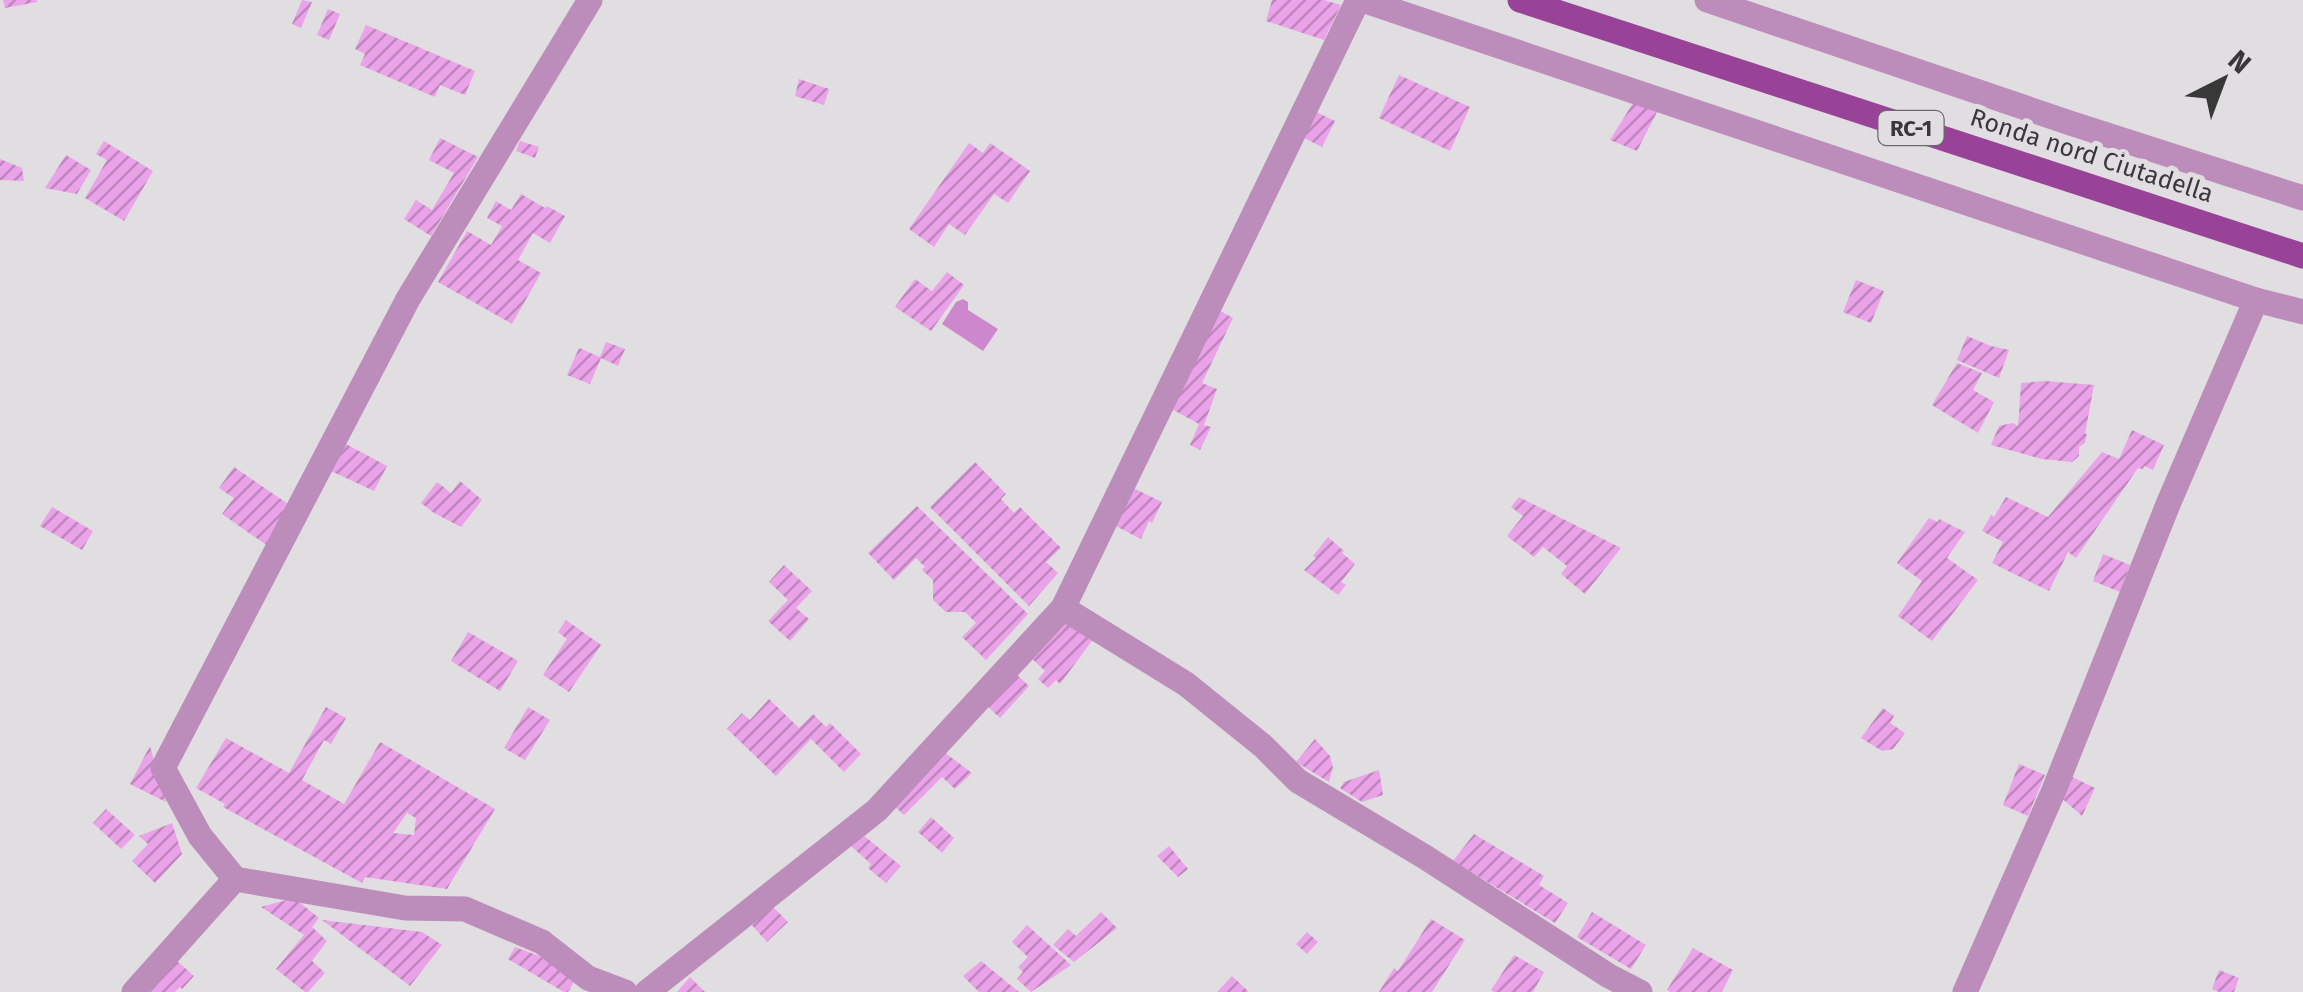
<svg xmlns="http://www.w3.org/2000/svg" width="2303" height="992" font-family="'Fira Sans',sans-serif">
<defs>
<pattern id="building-hatch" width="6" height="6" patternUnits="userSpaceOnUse" patternTransform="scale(2.5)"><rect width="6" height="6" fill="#eaa2e8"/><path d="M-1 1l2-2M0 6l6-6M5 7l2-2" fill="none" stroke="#bf85bd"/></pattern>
</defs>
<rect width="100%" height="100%" fill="#e1dee1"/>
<path fill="#cd87cc" d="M963 299 968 302V310L998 329 983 351 942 324 956 302Z"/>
<g fill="url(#building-hatch)" fill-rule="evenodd">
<path d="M3 0H37V2L5 8Z"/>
<path d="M302 0 312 2 301 28 292 24Z"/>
<path d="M1272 0H1324L1341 5 1324 40 1266 21Z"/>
<path d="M328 9 340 14 329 40 317 35Z"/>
<path d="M366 25 475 71 465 95 440 85 435 97 360 65 365 54 355 49Z"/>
<path d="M1399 75 1470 107 1450 151 1379 118Z"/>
<path d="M799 79 829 89 824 105 795 96Z"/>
<path d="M1633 103 1658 110 1637 151 1610 140Z"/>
<path d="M1312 110 1335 121 1322 147 1300 136Z"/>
<path d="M440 138 478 157 431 236 404 219 416 200 432 210 454 173 429 160Z"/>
<path d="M104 141 153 171 124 221 85 198 107 160 96 154Z"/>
<path d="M520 141 539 147 535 158 516 151Z"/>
<path d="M969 143 983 153 990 143 1030 171 1008 203 994 194 965 235 949 224 934 247 909 229Z"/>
<path d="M66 155 91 170 77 194 45 188Z"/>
<path d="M0 159 22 168 24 181 0 180Z"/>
<path d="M521 194 545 208 547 206 565 216 550 243 533 233 518 260 541 273 512 324 438 282 467 231 491 245 502 226 487 218 496 201 511 210Z"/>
<path d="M947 272 964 285 931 331 895 307 915 279 932 291Z"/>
<path d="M1856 280 1884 291 1871 323 1843 312Z"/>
<path d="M1217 309 1233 318 1202 383 1217 389 1204 425 1211 427 1200 450 1190 445 1199 424 1168 407Z"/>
<path d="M1967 336 1991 346 2009 350 1999 378 1957 360Z"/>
<path d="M606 342 625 349 618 366 601 358 590 384 567 375 579 348 600 357Z"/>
<path d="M1957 363 1982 373 1973 390 1994 402 1978 433 1932 405Z"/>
<path d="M2045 381 2094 385 2085 434H2087L2085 443 2079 447V456L2072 462 2042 459 1991 445 1999 426 2013 423 2018 426 2021 383Z"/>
<path d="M2132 430 2164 445 2153 470 2144 466 2143 469 2138 468 2076 558 2068 552 2049 591 1992 563 2003 542 1982 531 1991 515 1994 517 2006 497 2048 517 2102 452 2119 459Z"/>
<path d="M346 444 387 466 374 491 331 471Z"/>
<path d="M975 462 1006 494 1001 499 1014 513 1020 507 1061 548 1046 562 1058 573 1029 606 930 507Z"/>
<path d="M234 467 291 506 268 546 222 514 234 498 219 488Z"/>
<path d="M460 481 482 500 461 527 434 513 421 503 437 482 451 493Z"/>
<path d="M1129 486 1162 502 1152 523 1149 521 1141 539 1112 524Z"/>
<path d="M1519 497 1621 548 1585 594 1561 574 1567 566 1543 547 1534 557 1507 536 1523 516 1511 507Z"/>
<path d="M917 506 1028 614 986 660 962 637 976 623 965 612H946L933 600V580L922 570 925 567 916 558 894 580 868 553Z"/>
<path d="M52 507 93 531 82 550 40 526Z"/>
<path d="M1929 518 1938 522 1939 519 1965 532 1947 558 1978 580 1932 641 1898 616 1922 581 1897 563Z"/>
<path d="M1328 537 1344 551 1342 553 1355 564 1341 582 1346 585 1338 595 1304 570 1316 558 1313 556Z"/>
<path d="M2103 554 2130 565 2120 592 2093 581Z"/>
<path d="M784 565 812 591 796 608 809 619 790 641 768 621 788 600 769 582Z"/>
<path d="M566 620 601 645 569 692 543 675 567 639 558 632Z"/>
<path d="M1062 622 1094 638 1060 684 1056 680 1048 688 1038 679 1045 671 1030 657Z"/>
<path d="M468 632 518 661 500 691 451 661Z"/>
<path d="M1016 674 1029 686 1000 718 987 706Z"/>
<path d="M769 699 799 728 813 714 826 727 830 723 861 754 844 772 811 739 776 776 727 729 742 713 750 720Z"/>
<path d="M326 707 346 718 331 744 324 740 302 780 344 804 380 742 495 809 447 889 365 877 362 883 223 807 225 804 196 788 226 738 289 773ZM407 813 416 818 414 835 393 833Z"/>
<path d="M528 707 550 720 525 760 504 748Z"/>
<path d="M1883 708 1894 716 1890 723 1905 733 1893 749 1882 751 1861 738Z"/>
<path d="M1315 739 1330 756 1333 767 1329 782 1296 762Z"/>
<path d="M150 746 166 802 130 784Z"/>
<path d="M944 752 972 773 955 789 942 777 904 815 890 802Z"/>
<path d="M2019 764 2045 775 2028 816 2003 805Z"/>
<path d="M1379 770 1383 795 1362 802 1340 788 1344 782Z"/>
<path d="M2068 775 2095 788 2082 816 2059 796Z"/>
<path d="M106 809 135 835 121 849 93 823Z"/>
<path d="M931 817 954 838 942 853 918 832Z"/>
<path d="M172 823 182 854 155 883 132 861 148 844 139 836Z"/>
<path d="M1474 834 1544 876 1539 885 1568 903 1555 923 1453 861Z"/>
<path d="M863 835 901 866 886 883 868 868 871 864 851 846Z"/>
<path d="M1169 846 1188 869 1178 877 1157 856Z"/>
<path d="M294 898 319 918 312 927 327 941 312 961 325 973 308 992H305L276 969 304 935 261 907Z"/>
<path d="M773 907 788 922 767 942 751 924Z"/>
<path d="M1101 912 1117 928 1074 962 1053 945 1068 929 1076 936Z"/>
<path d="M1592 912 1646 945 1631 969 1577 937Z"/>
<path d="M1431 919 1465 940 1432 992H1379L1394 968 1398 971Z"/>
<path d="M322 920 422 932 442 945 410 986Z"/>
<path d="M1027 925 1071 965 1031 992 1017 979 1023 972 1018 967 1028 957 1012 942Z"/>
<path d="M1307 932 1318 942 1307 954 1296 944Z"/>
<path d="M515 947 539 956 576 979 568 992H564L508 959Z"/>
<path d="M1693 948 1733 970 1722 992H1671L1667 990Z"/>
<path d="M1514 955 1544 972 1533 992H1494L1491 990Z"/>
<path d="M176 960 194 976 182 989 180 987 175 992H146Z"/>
<path d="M981 961 1019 992H979L963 976Z"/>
<path d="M2219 970 2239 978 2234 992H2219L2212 989Z"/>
<path d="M1232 976 1249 992H1217Z"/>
<path d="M690 977 705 992H677Z"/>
</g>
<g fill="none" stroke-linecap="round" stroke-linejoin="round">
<g stroke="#bc8dba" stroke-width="25">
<path d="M1362 0 2256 300 2303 312"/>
<path d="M1707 0 2070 123 2303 198"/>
<path d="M1063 608 1186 684 1263 746 1298 781 1425 857 1609 976 1640 992"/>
<path d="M235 879 200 836 163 768 408 299 590 0"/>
<path d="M134 992 235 879 405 908 465 909 542 942 588 978 625 992"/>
<path d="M647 992 877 810 1063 608 1358 0"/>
<path d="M1965 992 2054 790 2169 502 2256 300"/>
</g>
<path stroke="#984398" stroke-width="25" d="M1520 0 2303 256"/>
</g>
<g text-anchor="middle" stroke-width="10" stroke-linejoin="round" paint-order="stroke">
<rect fill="#e1dee1" stroke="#6b6a6b" stroke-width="2.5" x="1878.5" y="111" width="65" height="34" rx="8"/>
<g font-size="22" font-weight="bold" fill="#393839">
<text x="1911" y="136">RC-1</text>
</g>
<g font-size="25" fill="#393839" stroke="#e1dee1">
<text transform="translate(2092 155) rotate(18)" y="9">Ronda nord Ciutadella</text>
</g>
</g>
<g transform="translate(2223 80) rotate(42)" stroke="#e1dee1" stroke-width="8" paint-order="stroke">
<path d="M0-8L18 38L0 25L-18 38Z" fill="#393839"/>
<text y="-15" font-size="28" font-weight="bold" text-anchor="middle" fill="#393839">N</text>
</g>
</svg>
